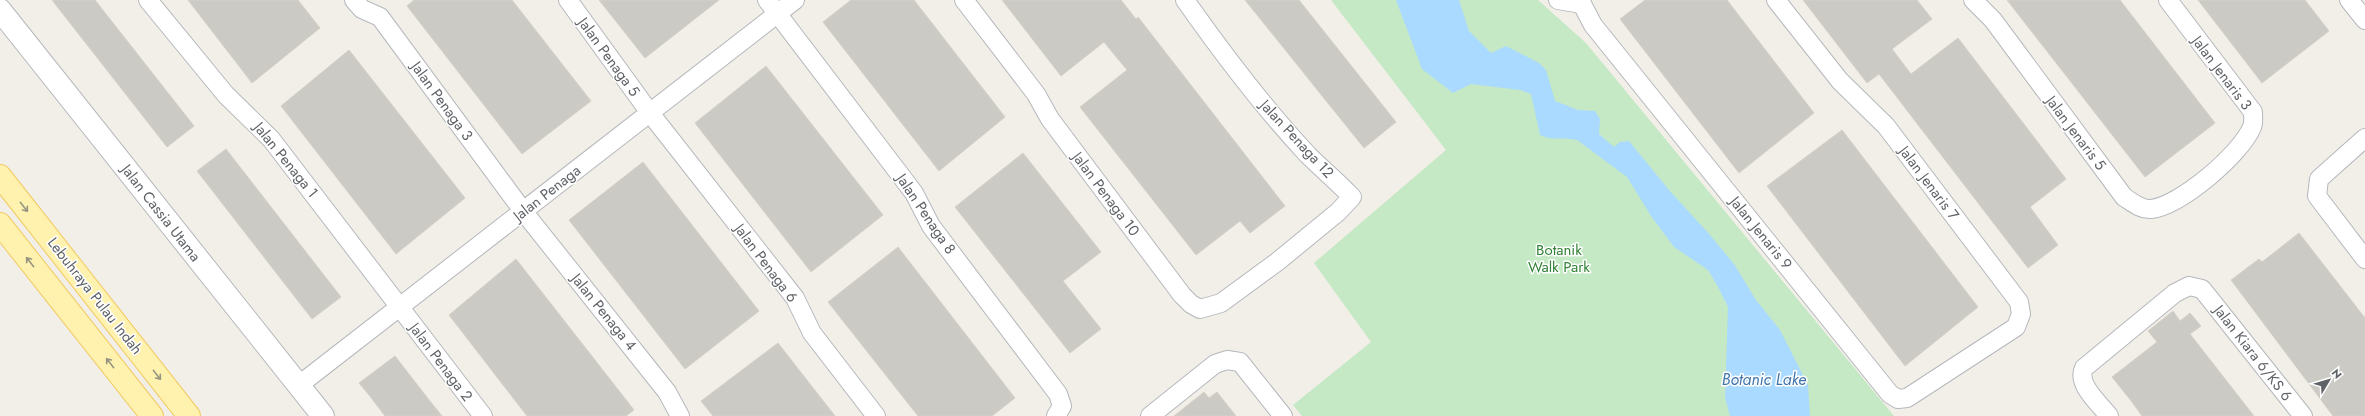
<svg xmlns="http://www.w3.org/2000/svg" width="2365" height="416" font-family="Jost,sans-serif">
<rect width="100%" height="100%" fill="#f1efe8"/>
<path fill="#c5e8c5" d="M1331 0H1538L1586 43 1894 416H1302L1293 405 1371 342 1314 263 1446 150Z"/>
<path fill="#aadaff" d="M1396 0H1459L1469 31 1491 53 1506 46 1539 63 1546 70 1555 101 1578 110 1595 111 1600 119 1599 134 1614 147 1620 142 1629 141 1669 190 1710 235 1734 264 1756 300 1780 330 1808 385 1810 416H1730L1725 397 1728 307 1717 285 1708 270 1674 247 1651 216 1627 177 1577 140C1564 137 1551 141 1540 135L1531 94 1520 90 1471 84 1453 93 1422 69Z"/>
<g fill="#cccac5" stroke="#d6d1c6">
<path d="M52 0H95L194 126 167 147Z"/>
<path d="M188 0H298L320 28 252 83Z"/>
<path d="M414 0H512L591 101 522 154 407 6Z"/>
<path d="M599 0H719L645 58Z"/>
<path d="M851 0H914L1005 117 939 171 823 22Z"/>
<path d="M1002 0H1121L1136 19 1138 17 1285 206 1250 233 1240 221 1196 255 1080 107 1127 70 1104 42 1061 76Z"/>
<path d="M1245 0H1299L1396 122 1364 148Z"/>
<path d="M1645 0H1727L1814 113 1739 173 1620 19Z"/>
<path d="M1803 0H1917L1932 19 1892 49 1911 74 1958 38 2066 179 2030 207 2058 245 2028 268 1879 74 1867 83Z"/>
<path d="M2007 0H2120L2215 123 2145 177Z"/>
<path d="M2198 0H2305L2329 31 2262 83Z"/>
<path d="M349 50 465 198 396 254 281 106Z"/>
<path d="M766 66 883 215 811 272 695 123Z"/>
<path d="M1842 130 1978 307 1905 366 1767 186Z"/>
<path d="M226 149 341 297 312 319 197 171Z"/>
<path d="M1023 153 1101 252 1063 281 1101 329 1070 353 955 207Z"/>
<path d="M643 162 759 311 685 369 569 220Z"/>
<path d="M2299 233 2365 318V416H2333L2231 280 2259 259 2262 262Z"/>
<path d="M898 247 1015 398 992 416H918L828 302Z"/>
<path d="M516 259 634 410 626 416H527L449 315Z"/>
<path d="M2173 311 2180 321 2190 313 2201 326 2190 334 2254 416H2142L2132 402 2112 377 2157 342 2148 331Z"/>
<path d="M778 343 835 416H713L701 401Z"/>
<path d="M395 356 426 396 442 416H385L369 395 359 383Z"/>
<path d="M1204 392 1209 398 1217 392 1236 416H1174Z"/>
</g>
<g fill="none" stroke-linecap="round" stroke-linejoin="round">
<g stroke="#b5b8bc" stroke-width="20">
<g id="minor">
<path d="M148 0 226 95 271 139 483 416"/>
<path d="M354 0 362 9 380 17 523 211 667 392 680 416"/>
<path d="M568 0 650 113 795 298 812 333 876 416"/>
<path d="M767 0 914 193 931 226 1058 394 1062 406 1056 416"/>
<path d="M964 0 1036 94 1050 119 1182 295 1191 304 1200 309 1221 303 1277 262 1338 212 1352 197C1338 182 1322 169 1308 155 1263 107 1223 54 1185 0"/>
<path d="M1558 0 1582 4"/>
<path d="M1973 0 1993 20 2124 197C2132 202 2141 210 2151 209 2180 206 2241 154 2252 127 2254 123 2253 117 2253 112L2168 0"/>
<path d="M2349 0 2365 20"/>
<path d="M1582 4 1593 25 1890 394 1898 399 1907 398 2016 327 2021 314 2019 302 1886 126 1840 81 1776 0"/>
<path d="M2365 138 2319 179 2317 196 2365 259"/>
<path d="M299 385 795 0"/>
<path d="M1150 416 1215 364 1227 360 1240 362 1283 416"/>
<path d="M2109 416C2099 403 2076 384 2084 368L2175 293 2189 286 2202 289 2303 416"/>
</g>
</g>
<g stroke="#b5b8bc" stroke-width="24">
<path id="tertiary" d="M0 10 323 416"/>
</g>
<g stroke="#f2c960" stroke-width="24">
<g id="primary">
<path d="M0 176 189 416"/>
<path d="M0 224 152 416"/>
</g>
</g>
<use href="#minor" stroke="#fff" stroke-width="18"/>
<use href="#tertiary" stroke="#fff" stroke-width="22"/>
<use href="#primary" stroke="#fff2af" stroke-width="22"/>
</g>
<defs><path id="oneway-shaft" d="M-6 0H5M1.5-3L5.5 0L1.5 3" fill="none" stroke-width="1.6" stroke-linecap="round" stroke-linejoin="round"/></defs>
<g stroke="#979581">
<use href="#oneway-shaft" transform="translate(24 207) rotate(52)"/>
<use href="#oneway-shaft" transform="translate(30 262) rotate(-128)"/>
<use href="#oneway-shaft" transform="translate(110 363) rotate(-128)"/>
<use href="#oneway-shaft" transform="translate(157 375) rotate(52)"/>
</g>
<g text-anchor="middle" stroke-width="3" stroke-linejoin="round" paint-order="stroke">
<g font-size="15" fill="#5f6368" stroke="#fff">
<text transform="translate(609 57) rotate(54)" y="5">Jalan Penaga 5</text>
<text transform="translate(2222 73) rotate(53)" y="5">Jalan Jenaris 3</text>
<text transform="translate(442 101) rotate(54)" y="5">Jalan Penaga 3</text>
<text transform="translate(2076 133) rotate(53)" y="5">Jalan Jenaris 5</text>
<text transform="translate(1297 139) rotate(47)" y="5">Jalan Penaga 12</text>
<text transform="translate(286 160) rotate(51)" y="5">Jalan Penaga 1</text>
<text transform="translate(1929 183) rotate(53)" y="5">Jalan Jenaris 7</text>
<text transform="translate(547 193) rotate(-38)" y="5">Jalan Penaga</text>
<text transform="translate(1106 194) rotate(53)" y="5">Jalan Penaga 10</text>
<text transform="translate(161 213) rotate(52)" y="5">Jalan Cassia Utama</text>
<text transform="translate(926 214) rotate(56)" y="5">Jalan Penaga 8</text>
<text transform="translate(1761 233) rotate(51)" y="5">Jalan Jenaris 9</text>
<text transform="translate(766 263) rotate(53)" y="5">Jalan Penaga 6</text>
<text transform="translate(95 296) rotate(52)" y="5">Lebuhraya Pulau Indah</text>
<text transform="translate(604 312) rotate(51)" y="5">Jalan Penaga 4</text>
<text transform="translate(2253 353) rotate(52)" y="5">Jalan Kiara 6/KS 6</text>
<text transform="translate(441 362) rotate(53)" y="5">Jalan Penaga 2</text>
</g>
<g font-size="15" fill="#348238" stroke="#fff">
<text x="1559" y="255">Botanik<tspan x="1559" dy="17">Walk Park</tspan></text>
</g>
<g font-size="16" font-style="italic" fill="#4174aa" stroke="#fff">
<text x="1764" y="385">Botanic Lake</text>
</g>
</g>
<g transform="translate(2329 380) rotate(52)" stroke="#ffffff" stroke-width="3" paint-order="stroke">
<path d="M0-3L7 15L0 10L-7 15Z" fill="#5f6368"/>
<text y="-6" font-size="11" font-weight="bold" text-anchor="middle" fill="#5f6368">N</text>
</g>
</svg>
